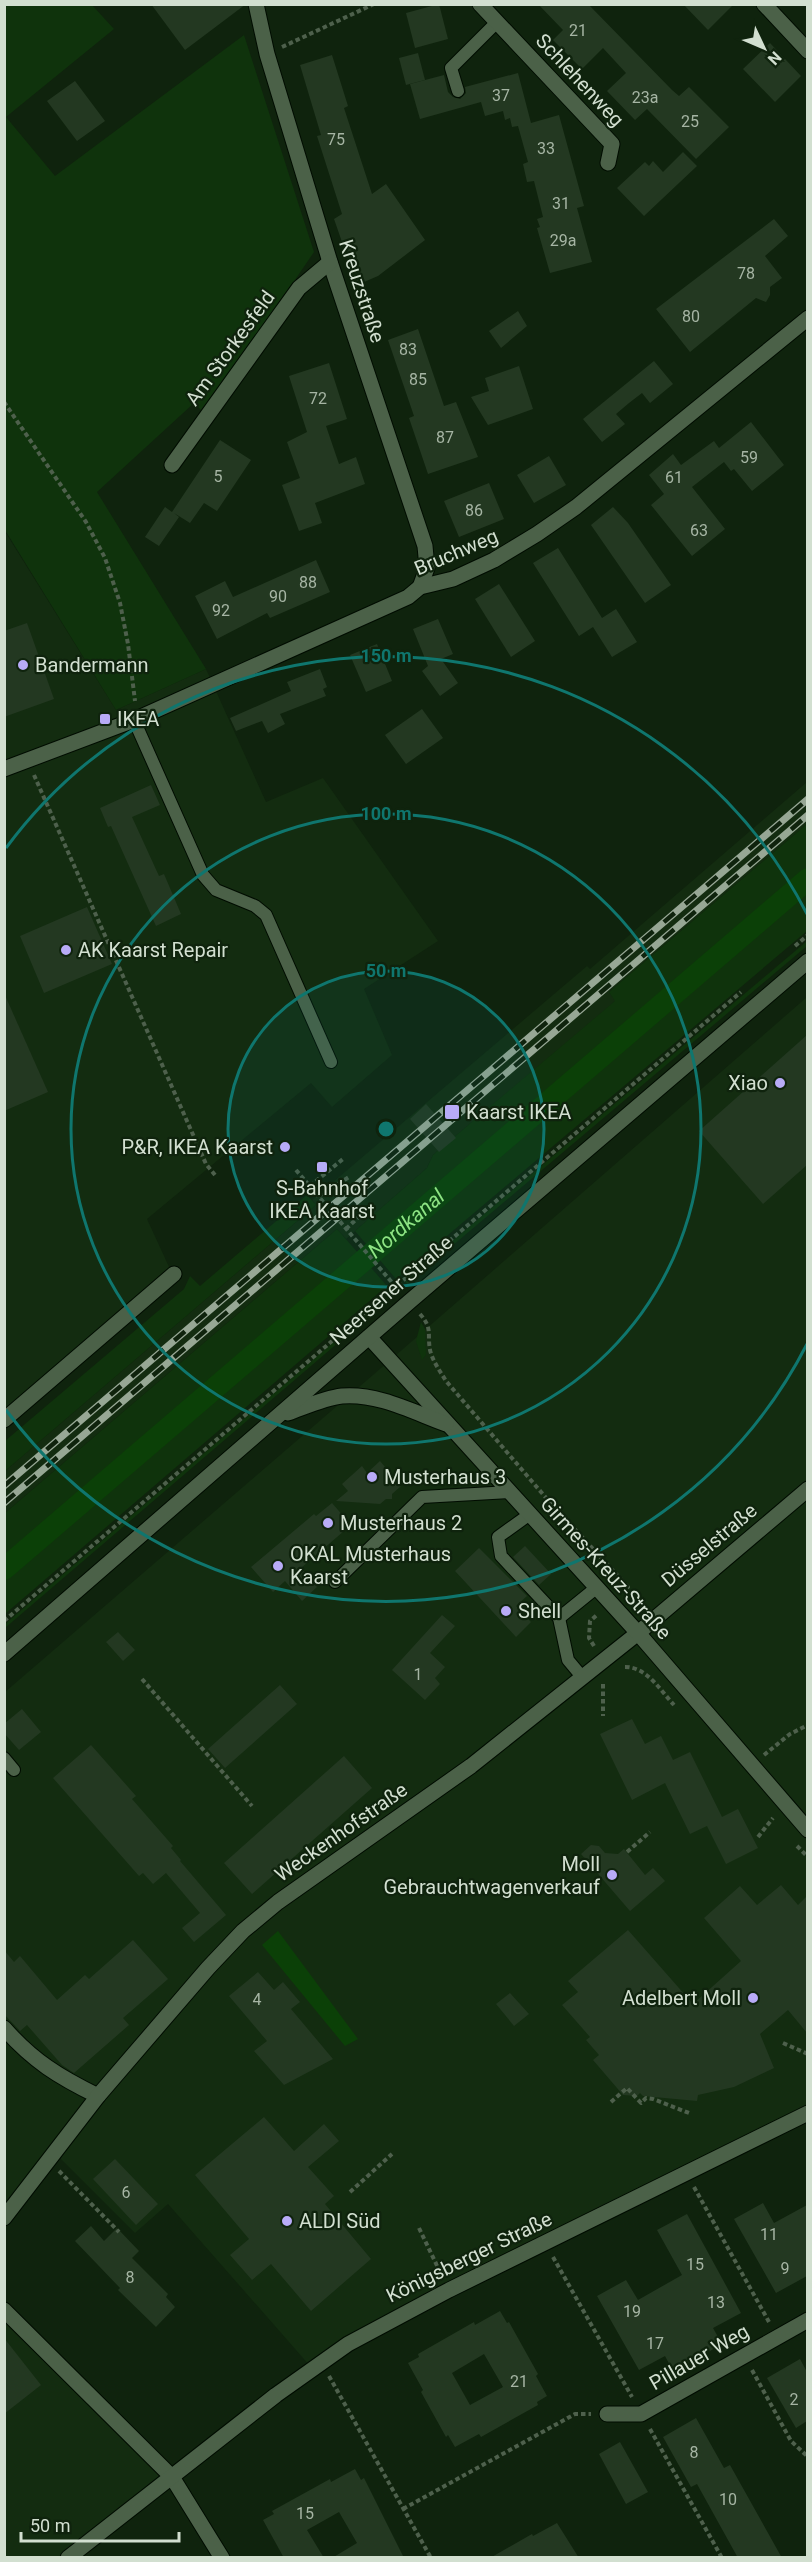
<svg xmlns="http://www.w3.org/2000/svg" width="812" height="2562" font-family="Roboto,sans-serif">
<rect width="100%" height="100%" fill="#0f230d"/>
<g fill="#132c10">
<path d="M4 530 116 710 206 669 266 802 323 778 438 941 364 989 392 1055 332 1107 311 1083 147 1219 170 1269 4 1411Z"/>
<path d="M807 782V824L609 992 616 1001 433 1155 427 1168 346 1239 337 1229 5 1513V1471L316 1205 312 1200 587 966 590 969Z"/>
<path d="M807 997V2110L310 2366 168 2204 135 2233 54 2152 5 2218V1692L395 1356Z"/>
<path d="M4 2310 172 2477 66 2557H5Z"/>
</g>
<g fill="#0f330c">
<path d="M5 5H92L114 29 6 117 55 176 244 35 314 252 204 413 194 403 97 492 206 669 116 710 5 530Z"/>
<path d="M807 824V931L396 1279 355 1231 427 1168 433 1155 615 1001 609 992Z"/>
<path d="M807 941V946L407 1284 405 1281Z"/>
<path d="M307 1195 316 1205 5 1471V1441L184 1289 190 1276 200 1286Z"/>
<path d="M337 1229 387 1286 5 1614V1513Z"/>
<path d="M393 1291 395 1294 5 1628V1624Z"/>
<path d="M421 1322 425 1329 426 1355 422 1360 416 1341Z"/>
</g>
<path fill="#0b4007" d="M278 1931 358 2039 345 2046 262 1945Z"/>
<g fill="none" stroke-linecap="round" stroke-linejoin="round">
<path stroke="#0b4007" stroke-width="22" id="s1" d="M4 1569 808 879"/>
</g>
<g fill="#233821" fill-rule="evenodd">
<path d="M151 4H246L185 50Z"/>
<path d="M439 4 448 39 415 48 406 13Z"/>
<path d="M538 4H588L672 90 679 96 689 87 729 127 696 159 647 109 635 120 607 91 626 73 603 48 582 69 553 40 563 30Z"/>
<path d="M683 4H734L708 30Z"/>
<path d="M770 43 801 76 775 102 743 69Z"/>
<path d="M418 53 425 80 406 85 399 58Z"/>
<path d="M332 55 348 106 344 108 372 194 386 184 425 240 378 276 357 285 334 219 342 214 317 136 321 135 300 65Z"/>
<path d="M518 73 531 123 559 115 584 206 577 208 592 262 550 273 537 228 540 227 537 219 543 217 534 181 527 182 523 164 528 162 518 126 512 127 510 118 505 120 503 111 485 116 481 102 420 119 410 84 444 75 448 92 453 97 460 99 466 93 465 87Z"/>
<path d="M75 81 105 121 77 141 47 101Z"/>
<path d="M683 152 697 166 644 216 617 188 645 162 649 166 653 161 663 172Z"/>
<path d="M774 219 788 236 765 256 782 278 770 287V295L766 302 756 298 690 352 656 309Z"/>
<path d="M518 311 527 326 501 348 489 331Z"/>
<path d="M418 329 444 406 456 402 478 457 428 474 409 418 414 416 388 340Z"/>
<path d="M654 361 673 384 650 403 642 393 629 403 616 414 625 424 602 442 583 419Z"/>
<path d="M329 363 347 419 326 426 339 464 356 457 365 484 315 503 322 523 299 531 282 485 300 478 287 442 307 432 289 376Z"/>
<path d="M519 366 533 409 488 425 471 397 489 391 485 378Z"/>
<path d="M751 422 784 465 752 491 734 469 731 471 724 462 692 487 725 529 692 556 651 505 664 494 649 475 673 454 681 465 714 441 719 448Z"/>
<path d="M220 440 251 460 217 511 204 503 190 523 174 513 179 517 159 546 145 537 165 507 172 512Z"/>
<path d="M549 456 566 485 534 503 517 475Z"/>
<path d="M489 483 504 519 459 537 444 501Z"/>
<path d="M613 507 628 523 671 585 645 603 591 525Z"/>
<path d="M558 548 602 618 616 609 637 642 612 657 593 627 579 636 533 563Z"/>
<path d="M316 560 330 592 270 618 267 613 217 639 195 596 225 581 233 597Z"/>
<path d="M499 584 535 641 511 657 475 599Z"/>
<path d="M438 619 453 654 441 659 458 683 440 696 422 671 428 666 413 629Z"/>
<path d="M27 623 54 699 4 717V631Z"/>
<path d="M377 644 392 681 366 692 350 655Z"/>
<path d="M320 669 327 687 323 689 326 696 280 714 285 724 268 733 262 721 236 731 230 718 291 691 287 682Z"/>
<path d="M422 709 443 738 406 764 385 735Z"/>
<path d="M151 785 160 805 132 817 159 876 164 874 181 914 156 926 111 826 108 827 100 808Z"/>
<path d="M87 907 112 964 44 993 20 936Z"/>
<path d="M4 993 48 1092 4 1111Z"/>
<path d="M807 1035V1165L763 1204 699 1131Z"/>
<path d="M426 1104 456 1138 439 1152 410 1119Z"/>
<path d="M380 1461 401 1486 392 1494V1499H386L380 1504 336 1501 348 1491 342 1484 362 1466 367 1473Z"/>
<path d="M332 1503 351 1525 301 1568 317 1587 302 1601 285 1581 273 1592 251 1567 314 1514 316 1516Z"/>
<path d="M525 1546 551 1574 539 1585 513 1557Z"/>
<path d="M479 1548 527 1596 516 1606 531 1622 516 1637 455 1571Z"/>
<path d="M442 1615 455 1626 430 1653 445 1667 435 1678 440 1684 425 1700 392 1670Z"/>
<path d="M118 1632 135 1650 123 1661 106 1642Z"/>
<path d="M280 1685 297 1704 225 1768 208 1749Z"/>
<path d="M22 1709 41 1732 19 1750 4 1733V1724Z"/>
<path d="M632 1719 645 1744 661 1736 673 1760 690 1752 722 1817 738 1809 758 1848 726 1864 707 1826 690 1834 665 1783 632 1800 600 1734Z"/>
<path d="M91 1745 136 1796 132 1799 173 1846 171 1848 181 1860 180 1861 226 1915 194 1942 182 1928 200 1913 166 1873 153 1884 143 1873 139 1876 53 1778Z"/>
<path d="M344 1756 372 1788 252 1894 224 1863Z"/>
<path d="M591 1845 599 1846 605 1853 618 1854 624 1849 645 1875 653 1868 665 1881 630 1911 581 1854Z"/>
<path d="M781 1885 798 1905 807 1896V2033L788 2010 760 2034 774 2068 734 2087 698 2095 697 2101 643 2096 640 2093 637 2096 623 2095 593 2060 599 2055 586 2040 590 2037 562 2005 578 1992 568 1981 628 1930 693 2004 741 1961 704 1918 740 1886 757 1905Z"/>
<path d="M133 1940 168 1979 123 2018 129 2025 74 2073 62 2065 27 2025 20 2031 4 2014V1950L14 1962 20 1956 57 2000 85 1975 89 1979Z"/>
<path d="M258 1972 274 1990 283 1982 300 2002 291 2009 333 2059 284 2085 254 2051 267 2041 229 1996Z"/>
<path d="M510 1993 529 2014 514 2026 496 2004Z"/>
<path d="M264 2117 294 2151 324 2124 339 2141 308 2167 334 2196 325 2204 371 2259 311 2311 271 2264 252 2280 230 2255 249 2239 195 2175Z"/>
<path d="M115 2159 158 2204 136 2225 93 2179Z"/>
<path d="M763 2203 774 2223 807 2205V2276L776 2293 734 2219Z"/>
<path d="M687 2214 741 2313 713 2328 722 2344 686 2365 673 2371 665 2356 639 2370 597 2296 626 2280 638 2300 682 2275 657 2230Z"/>
<path d="M91 2226 104 2241 117 2228 139 2251 132 2258 168 2294 166 2297 175 2307 156 2327 118 2290 120 2288 75 2241Z"/>
<path d="M500 2311 507 2323 509 2322 538 2374 536 2376 547 2396 537 2402 538 2405 481 2437 479 2434 455 2447 448 2435 446 2437 421 2392 423 2390 408 2363 419 2357 418 2354 474 2322 475 2325ZM484 2354 503 2387 470 2405 452 2373Z"/>
<path d="M4 2338 41 2385 4 2414Z"/>
<path d="M800 2359 807 2372V2421L796 2428 767 2378Z"/>
<path d="M696 2418 724 2468 730 2465 782 2558H738L697 2484 691 2487 663 2437Z"/>
<path d="M620 2442 648 2492 626 2504 599 2454Z"/>
<path d="M355 2469 361 2480 364 2478 404 2558H332L357 2543 339 2512 307 2530 324 2558H284L263 2520 274 2514 272 2511 330 2479 331 2482Z"/>
<path d="M557 2523 579 2558H490L532 2534 533 2536Z"/>
</g>
<g fill="none" stroke-linecap="round" stroke-linejoin="round">
<g stroke="#000c00" stroke-width="14">
<g id="lane">
<path d="M458 91 451 68 497 22"/>
<path d="M134 720 203 875 216 890 255 906 266 915 331 1062"/>
<path d="M530 1514 498 1537 501 1556 559 1618 568 1660 583 1678"/>
<path d="M335 1582 422 1497 510 1492"/>
<path d="M559 1618 596 1588"/>
<path d="M4 1758 14 1770"/>
</g>
</g>
<g stroke="#000c00" stroke-width="17">
<g id="street">
<path d="M256 4 267 54 330 262 425 546 427 568 420 587"/>
<path d="M480 4 612 144 608 163"/>
<path d="M764 4 808 51"/>
<path d="M172 465 299 288 330 262"/>
<path d="M4 769 134 720 408 597 420 587 453 579 494 560 537 534 576 507 808 318"/>
<path d="M4 1420 174 1274"/>
<path d="M4 2028C33 2061 59 2077 98 2096"/>
<path d="M4 2218 98 2096 208 1968 243 1931 278 1902 471 1766 638 1633 808 1489"/>
<path d="M4 2310 172 2477 222 2558"/>
<path d="M607 2414H641L808 2320"/>
<path d="M68 2558 276 2395 348 2344 449 2290 808 2113"/>
</g>
</g>
<g stroke="#000c00" stroke-width="17">
<g id="secondary">
<path d="M369 1337 638 1633 808 1830"/>
<path d="M288 1413C305 1407 324 1398 342 1396 378 1393 413 1412 446 1424"/>
<path d="M4 1654 409 1302 808 961"/>
</g>
</g>
<g stroke="#4e604c" stroke-width="4" stroke-dasharray="4.5 3" stroke-linecap="butt">
<path d="M282 47 374 4"/>
<path d="M4 402 86 522 105 558 120 603 128 644 135 701"/>
<path d="M34 775 206 1164 215 1175"/>
<path d="M795 946 808 935"/>
<path d="M296 1170 395 1286"/>
<path d="M310 1186 343 1159"/>
<path d="M319 1196 349 1177"/>
<path d="M346 1229 371 1205 374 1209"/>
<path d="M420 1314C433 1329 427 1333 430 1350 433 1362 440 1371 446 1381L547 1499 628 1587 623 1591"/>
<path d="M4 1621 741 992"/>
<path d="M594 1646 589 1638 590 1621 598 1614"/>
<path d="M625 1667C647 1667 660 1690 674 1705"/>
<path d="M142 1679 252 1806"/>
<path d="M603 1684V1716"/>
<path d="M764 1755 790 1734 808 1725"/>
<path d="M758 1837 773 1818"/>
<path d="M797 1846 808 1857"/>
<path d="M627 1852 650 1832"/>
<path d="M783 2043 808 2054"/>
<path d="M611 2102 627 2088 641 2103 646 2098 653 2099 689 2113"/>
<path d="M59 2171 119 2232"/>
<path d="M694 2187 769 2322"/>
<path d="M350 2192 392 2154"/>
<path d="M419 2228 442 2276"/>
<path d="M553 2257 632 2397"/>
<path d="M752 2370 791 2441 808 2457"/>
<path d="M329 2376 431 2558"/>
<path d="M650 2429 722 2558"/>
<path d="M403 2509 575 2414H591"/>
</g>
<use href="#lane" stroke="#4b6148" stroke-width="12"/>
<use href="#street" stroke="#4b6148" stroke-width="15"/>
<use href="#secondary" stroke="#4b6148" stroke-width="15"/>
<g stroke="#97a795" stroke-width="7">
<g id="rail">
<path d="M4 1486 808 799"/>
<path d="M4 1503 808 815"/>
</g>
</g>
<use href="#rail" stroke="#0f230d" stroke-width="4.5" stroke-dasharray="14" stroke-linecap="butt"/>
</g>
<circle cx="386" cy="1129" r="158" fill="#0f766e" fill-opacity=".12"/>
<g fill="none" stroke="#0f766e" stroke-width="3">
<circle cx="386" cy="1129" r="158"/>
<circle cx="386" cy="1129" r="315"/>
<path d="M807 1344A473 473 0 0 1 6 1410M6 848A473 473 0 0 1 807 914"/>
</g>
<g fill="#b8abf7" stroke="#0f230d" stroke-width="2">
<circle cx="23" cy="665" r="6"/>
<rect x="99" y="713" width="12" height="12" rx="3"/>
<circle cx="66" cy="950" r="6"/>
<circle cx="780" cy="1083" r="6"/>
<rect x="444" y="1104" width="16" height="16" rx="3"/>
<circle cx="285" cy="1147" r="6"/>
<rect x="316" y="1161" width="12" height="12" rx="3"/>
<circle cx="372" cy="1477" r="6"/>
<circle cx="328" cy="1523" r="6"/>
<circle cx="278" cy="1566" r="6"/>
<circle cx="506" cy="1611" r="6"/>
<circle cx="612" cy="1875" r="6"/>
<circle cx="753" cy="1998" r="6"/>
<circle cx="287" cy="2221" r="6"/>
</g>
<g text-anchor="middle" stroke-width="4.5" stroke-linejoin="round" paint-order="stroke">
<g font-size="16" fill="#a6b5a4">
<text x="578" y="36">21</text>
<text x="501" y="101">37</text>
<text x="645" y="103">23a</text>
<text x="690" y="127">25</text>
<text x="336" y="145">75</text>
<text x="546" y="154">33</text>
<text x="561" y="209">31</text>
<text x="563" y="246">29a</text>
<text x="746" y="279">78</text>
<text x="691" y="322">80</text>
<text x="408" y="355">83</text>
<text x="418" y="385">85</text>
<text x="318" y="404">72</text>
<text x="445" y="443">87</text>
<text x="749" y="463">59</text>
<text x="218" y="482">5</text>
<text x="674" y="483">61</text>
<text x="474" y="516">86</text>
<text x="699" y="536">63</text>
<text x="308" y="588">88</text>
<text x="278" y="602">90</text>
<text x="221" y="616">92</text>
<text x="418" y="1680">1</text>
<text x="257" y="2005">4</text>
<text x="126" y="2198">6</text>
<text x="769" y="2240">11</text>
<text x="695" y="2270">15</text>
<text x="785" y="2274">9</text>
<text x="130" y="2283">8</text>
<text x="716" y="2308">13</text>
<text x="632" y="2317">19</text>
<text x="655" y="2349">17</text>
<text x="519" y="2387">21</text>
<text x="794" y="2405">2</text>
<text x="694" y="2458">8</text>
<text x="728" y="2505">10</text>
<text x="305" y="2519">15</text>
</g>
<g font-size="20" fill="#d2dfd0" stroke="#0f230d">
<text transform="translate(580 80) rotate(47)" y="7">Schlehenweg</text>
<text transform="translate(362 291) rotate(72)" y="7">Kreuzstraße</text>
<text transform="translate(230 348) rotate(-54)" y="7">Am Storkesfeld</text>
<text transform="translate(456 552) rotate(-23)" y="7">Bruchweg</text>
<text transform="translate(391 1290) rotate(-41)" y="7">Neersener Straße</text>
<text transform="translate(709 1545) rotate(-40)" y="7">Düsselstraße</text>
<text transform="translate(606 1568) rotate(48)" y="7">Girmes-Kreuz-Straße</text>
<text transform="translate(341 1832) rotate(-35)" y="7">Weckenhofstraße</text>
<text transform="translate(469 2257) rotate(-26)" y="7">Königsberger Straße</text>
<text transform="translate(699 2357) rotate(-30)" y="7">Pillauer Weg</text>
</g>
<g font-size="20" fill="#d2dfd0" stroke="#0f230d" text-anchor="start">
<text x="35" y="672">Bandermann</text>
<text x="117" y="726">IKEA</text>
<text x="78" y="957">AK Kaarst Repair</text>
<text x="768" y="1090" text-anchor="end">Xiao</text>
<text x="466" y="1119">Kaarst IKEA</text>
<text x="273" y="1154" text-anchor="end">P&amp;R, IKEA Kaarst</text>
<text x="322" y="1195" text-anchor="middle">S-Bahnhof<tspan x="322" dy="23">IKEA Kaarst</tspan></text>
<text x="384" y="1484">Musterhaus 3</text>
<text x="340" y="1530">Musterhaus 2</text>
<text x="290" y="1561">OKAL Musterhaus<tspan x="290" dy="23">Kaarst</tspan></text>
<text x="518" y="1618">Shell</text>
<text x="600" y="1871" text-anchor="end">Moll<tspan x="600" dy="23">Gebrauchtwagenverkauf</tspan></text>
<text x="741" y="2005" text-anchor="end">Adelbert Moll</text>
<text x="299" y="2228">ALDI Süd</text>
</g>
<g font-size="21" font-style="italic" fill="#8de483" stroke="#0f230d">
<text dy="7" stroke="none"><textPath href="#s1" startOffset="530">Nordkanal</textPath></text>
</g>
</g>
<circle cx="386" cy="1129" r="9" fill="#0f766e" stroke="#0f230d" stroke-width="3"/>
<g font-size="18" text-anchor="middle" font-weight="bold" fill="#0f766e" stroke="#0f230d" stroke-width="4.5" stroke-linejoin="round" paint-order="stroke">
<text x="386" y="662">150 m</text>
<text x="386" y="820">100 m</text>
<text x="386" y="977">50 m</text>
</g>
<rect width="812" height="2562" fill="none" stroke="#d2dfd0" stroke-width="12"/>
<g transform="translate(764 48) rotate(134)" stroke="#0f230d" stroke-width="4.5" paint-order="stroke">
<path d="M0-4.5L10 22L0 15L-10 22Z" fill="#d2dfd0"/>
<text y="-9" font-size="16" font-weight="bold" text-anchor="middle" fill="#d2dfd0">N</text>
</g>
<path d="M21 2532v9h158v-9" fill="none" stroke="#d2dfd0" stroke-width="3"/>
<text x="30" y="2532" font-size="18" fill="#d2dfd0" stroke="#0f230d" stroke-width="4.5" paint-order="stroke">50 m</text>
</svg>
